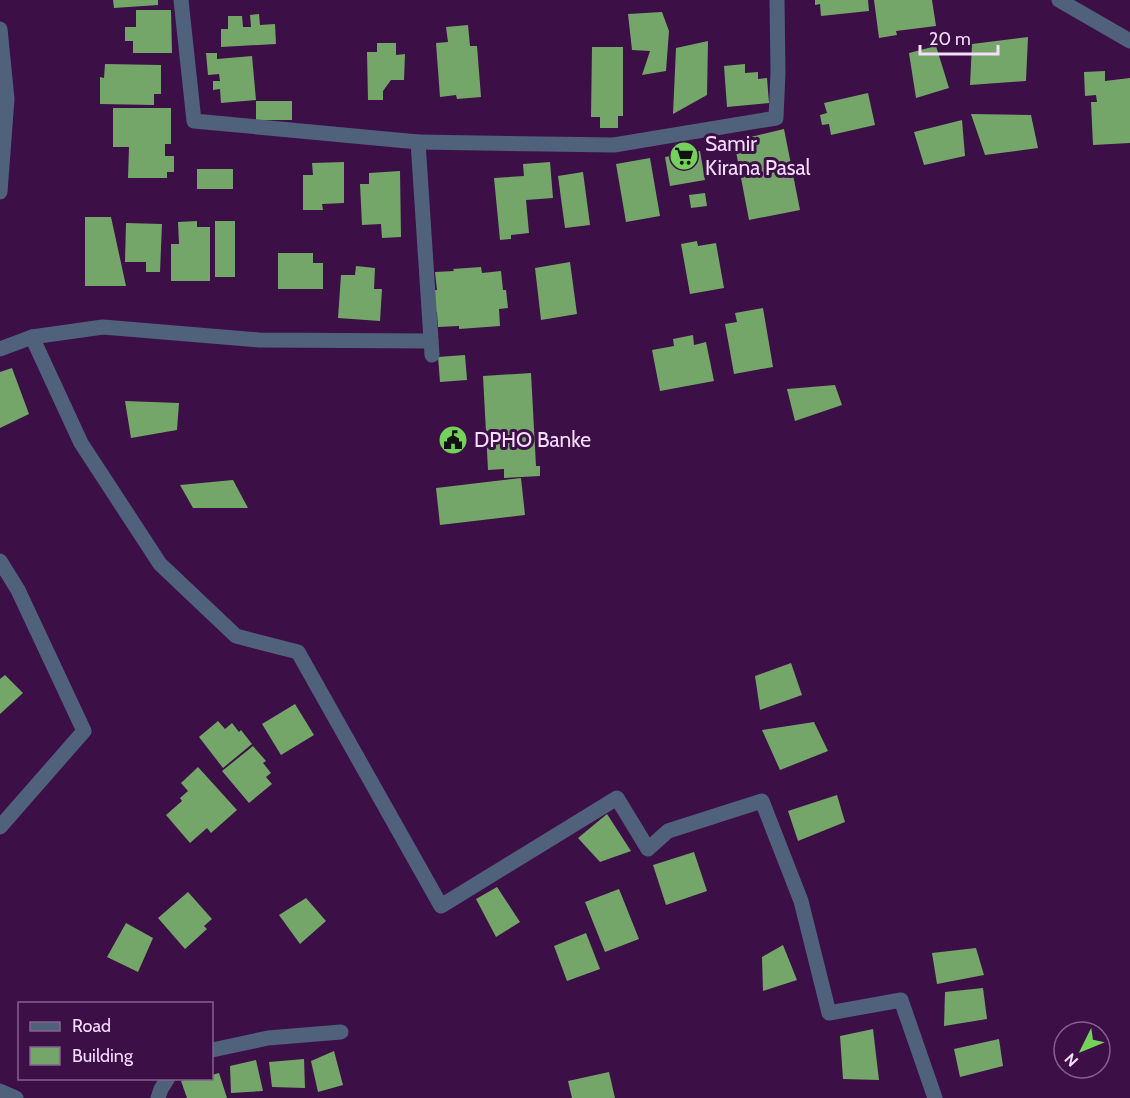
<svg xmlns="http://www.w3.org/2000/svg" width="1130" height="1098" font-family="Cabin,sans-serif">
<rect width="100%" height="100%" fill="#3c0f47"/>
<g fill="#75a669">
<path d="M113 0H158V5L114 8Z"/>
<path d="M815 0H868L869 11 821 16 820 4 815 5Z"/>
<path d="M874 0H932L936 26 896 31 897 35 879 38Z"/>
<path d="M136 10H171L172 53H133V41H125V27H136Z"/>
<path d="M662 12 669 31 666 71 642 75 650 51 632 50 628 14Z"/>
<path d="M259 14 260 25 275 24 276 44 221 47V29H228V16H242L243 27H251L250 15Z"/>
<path d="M468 25 470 46H477L481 97 457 99 456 95 440 97 436 43 448 42 446 27Z"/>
<path d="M1028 37 1026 81 970 85 972 44Z"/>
<path d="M708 41 707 95 673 114 676 48Z"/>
<path d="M377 43H396V55L405 54 404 80H391L383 91V100H368L367 52H377Z"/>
<path d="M936 46 949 88 916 98 909 53Z"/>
<path d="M592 47H623V116H618V128H600V117H591Z"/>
<path d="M206 53H217V59L252 56 256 100 221 103 220 89 213 90V81H220L219 74 208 75Z"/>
<path d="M105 64 161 65V94H154V105L100 104V77L104 78Z"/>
<path d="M745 64V73L758 72V79L767 78 769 103 727 107 724 66Z"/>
<path d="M1105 71V81L1130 78V143L1093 145 1091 102H1097L1096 95 1085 96 1084 72Z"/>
<path d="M868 93 875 125 831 135 829 124 822 125 820 115 827 113 824 103Z"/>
<rect x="256" y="101" width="36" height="19"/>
<path d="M113 108H171V144H165V156H174V172H167V178H128L129 147H113Z"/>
<path d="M971 114 1031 115 1038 148 985 155Z"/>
<path d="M962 120 965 156 924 165 914 132Z"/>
<path d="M784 129 800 210 749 220 734 141Z"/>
<path d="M700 151 705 180 670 186 665 157Z"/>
<path d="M650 158 660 216 626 222 616 164Z"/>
<path d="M344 162V203L322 204 323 210H303V175H313L312 163Z"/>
<path d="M550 162 553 198 526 200 529 233 511 235V239L500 240 494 178 524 176 523 164Z"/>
<rect x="197" y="169" width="36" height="20"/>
<path d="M400 171 401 237 382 238 381 224 362 225 360 184H369V173Z"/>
<path d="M583 172 590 225 565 228 558 176Z"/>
<path d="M705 193 707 206 691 208 689 195Z"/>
<path d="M85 217H111L126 286H85Z"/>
<path d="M197 221V227H210V281H171V244H179L178 222Z"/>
<rect x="215" y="221" width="20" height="56"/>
<path d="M126 223 162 224 160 272H146V262H125Z"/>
<path d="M697 241 698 246 716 243 724 288 690 294 681 244Z"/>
<path d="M278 253H313V263H323V289H278Z"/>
<path d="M570 262 577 314 541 320 535 268Z"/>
<path d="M356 266 375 268 374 289H382L380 321 338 318 341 275H355Z"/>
<path d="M481 267 482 273 501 271 503 290H506L508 308 499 309 500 326 459 329V326L438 327 437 312 434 313 433 290H437L435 272 454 271 453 269Z"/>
<path d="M763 308 773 367 734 374 725 324 737 322 735 313Z"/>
<path d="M693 335 694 345 706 342 714 381 660 391 652 350 674 346 673 339Z"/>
<path d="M465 355 467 380 440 382 438 357Z"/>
<path d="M12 368 29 414 0 428V372Z"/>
<path d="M531 373 536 466H540V476L504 478V469L488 470 483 376Z"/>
<path d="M835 385 842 405 795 421 787 389Z"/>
<path d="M125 401 179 403 177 430 131 438Z"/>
<path d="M521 478 525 515 440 525 436 488Z"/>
<path d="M233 480 248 508H193L180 485Z"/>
<path d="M791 663 802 695 760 710 755 676Z"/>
<path d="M5 675 23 693 0 714V679Z"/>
<path d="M295 704 314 735 281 755 262 724Z"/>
<path d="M218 721 225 729 232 723 239 732 241 730 252 744 223 768 199 737Z"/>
<path d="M814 722 828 751 780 770 762 730Z"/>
<path d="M253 746 266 761 263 763 271 773 266 777 272 784 249 803 222 771Z"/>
<path d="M198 767 237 810 211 833 207 828 190 843 166 815 182 801 180 798 188 791 181 783Z"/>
<path d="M837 795 845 822 798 841 788 811Z"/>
<path d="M607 814 631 851 600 862 578 838Z"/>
<path d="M694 852 707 891 666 905 653 865Z"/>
<path d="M497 887 520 922 496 937 476 899Z"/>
<path d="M619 889 639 939 605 952 585 902Z"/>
<path d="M188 892 212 919 204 926 207 929 185 949 158 918Z"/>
<path d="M306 898 326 921 300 944 279 915Z"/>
<path d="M126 923 153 938 138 972 107 957Z"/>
<path d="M586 933 600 969 567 981 554 946Z"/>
<path d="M783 945 797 980 763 991 762 957Z"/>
<path d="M976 948 984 975 937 984 932 953Z"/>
<path d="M983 988 987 1019 944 1026 945 992Z"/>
<path d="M873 1029 879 1080 843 1079 840 1036Z"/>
<path d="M999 1039 1003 1066 960 1077 954 1049Z"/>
<path d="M334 1051 343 1085 318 1092 311 1061Z"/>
<path d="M304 1059 305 1088 272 1087 269 1062Z"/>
<path d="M256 1060 263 1091 231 1093 230 1066Z"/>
<path d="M609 1072 615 1098H572L568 1081Z"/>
<path d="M219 1073 227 1098H187L181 1081 193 1078H212V1075Z"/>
</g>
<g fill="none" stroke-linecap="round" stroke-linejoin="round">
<g stroke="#50617b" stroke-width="15">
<path d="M181 0 194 121 418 142 432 355"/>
<path d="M1059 0 1130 41"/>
<path d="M0 29 7 99 0 192"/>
<path d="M418 142 614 145 776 118 778 72 777 0"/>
<path d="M32 337 81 443 160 564 236 636 298 652 441 906 617 798 648 849 668 831 762 801 801 901 829 1013 901 1000 935 1098"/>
<path d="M0 349 32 337 103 327 259 340 431 341"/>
<path d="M0 561 18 590 84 731 0 827"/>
<path d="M212 1050 268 1038 341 1032"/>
<path d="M0 1091 16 1098"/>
<path d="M158 1098 161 1089 168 1078"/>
</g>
</g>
<defs>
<g id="supermarket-disc" transform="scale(1.5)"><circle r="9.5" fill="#74d25b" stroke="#3c0f47"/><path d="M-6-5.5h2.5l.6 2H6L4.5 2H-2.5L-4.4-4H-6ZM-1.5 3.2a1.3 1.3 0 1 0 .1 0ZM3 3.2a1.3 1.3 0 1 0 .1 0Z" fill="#111"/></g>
<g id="civic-disc" transform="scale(1.5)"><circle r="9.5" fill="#74d25b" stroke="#3c0f47"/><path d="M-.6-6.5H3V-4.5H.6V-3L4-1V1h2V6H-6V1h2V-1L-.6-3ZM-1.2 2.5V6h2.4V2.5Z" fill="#111"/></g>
</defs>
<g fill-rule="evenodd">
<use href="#supermarket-disc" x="684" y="156"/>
<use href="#civic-disc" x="453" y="440"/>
</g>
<g text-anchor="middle" stroke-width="6" stroke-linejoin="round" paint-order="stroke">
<g font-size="21" fill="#f6dcfd" stroke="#3c0f47" text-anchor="start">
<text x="705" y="151">Samir<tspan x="705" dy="24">Kirana Pasal</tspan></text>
<text x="474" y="447">DPHO Banke</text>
</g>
</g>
<rect x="18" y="1002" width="195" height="78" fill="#3c0f47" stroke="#866190" stroke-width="1.5"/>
<rect x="30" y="1022" width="30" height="9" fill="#50617b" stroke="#866190" stroke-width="1.5"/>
<text x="72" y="1032" font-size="18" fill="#f6dcfd">Road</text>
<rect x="30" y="1047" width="30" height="18" fill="#75a669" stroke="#866190" stroke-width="1.5"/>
<text x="72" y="1062" font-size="18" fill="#f6dcfd">Building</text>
<g transform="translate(1082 1050) rotate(227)"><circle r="28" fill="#3c0f47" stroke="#866190" stroke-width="1.5"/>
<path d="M0-4.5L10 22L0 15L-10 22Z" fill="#74d25b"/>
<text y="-9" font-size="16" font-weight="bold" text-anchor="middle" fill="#f6dcfd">N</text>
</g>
<path d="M920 45v9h78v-9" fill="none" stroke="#f6dcfd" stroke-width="3"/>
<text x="929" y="45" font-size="18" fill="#f6dcfd" stroke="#3c0f47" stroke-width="4.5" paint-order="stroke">20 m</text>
</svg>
